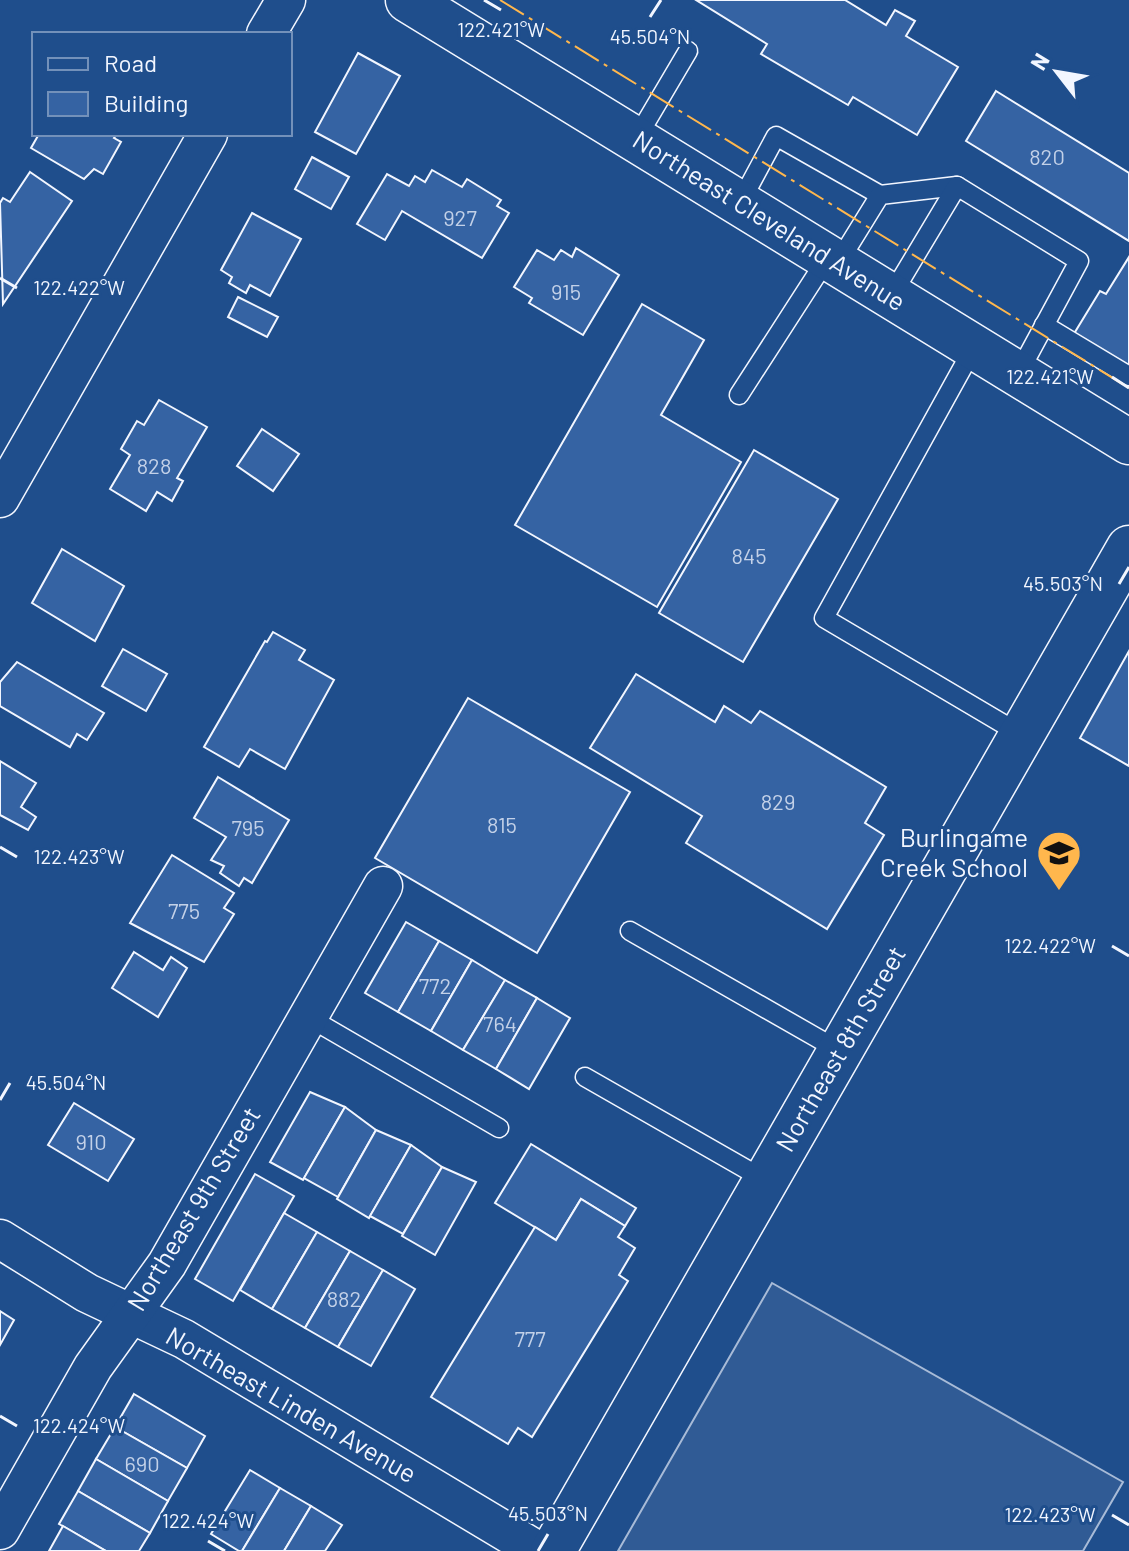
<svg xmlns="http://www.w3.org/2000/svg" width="1129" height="1551" font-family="Barlow,sans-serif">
<rect width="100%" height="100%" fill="#1f4e8c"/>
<path fill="#305b95" stroke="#a8bbd7" stroke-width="2" d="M772 1283 1123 1482 1083 1551H618Z"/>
<g fill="#3563a3" stroke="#f2f6ff" stroke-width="2">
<path d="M696 0H845L886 25 895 10 915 21 906 36 958 67 917 135 853 97 848 105 761 54 767 44Z"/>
<path d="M358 53 400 76 356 154 315 132Z"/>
<path d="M996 91 1129 173V241L966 141Z"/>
<path d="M39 134H117L114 138 121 142 103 174 94 169 84 179 31 148Z"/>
<path d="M312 157 349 177 331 209 295 189Z"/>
<path d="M432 170 462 187 467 179 501 200 497 206 509 213 482 258 402 211 385 240 357 224 387 174 409 186 415 176 425 182Z"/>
<path d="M30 172 72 201 3 304 0 203 3 198 10 202Z"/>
<path d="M252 213 301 239 270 296 250 285 246 293 229 283 232 277 221 270Z"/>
<path d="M576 248 619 275 583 335 529 303 532 298 514 287 537 250 554 260 561 250 572 257Z"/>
<path d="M1129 257V371L1072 337 1100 291 1106 294Z"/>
<path d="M238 297 278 317 267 337 228 317Z"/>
<path d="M642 304 704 340 661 415 741 462 657 607 515 525Z"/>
<path d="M159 400 207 427 177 478 183 481 172 501 157 492 146 511 110 489 130 455 121 449 137 421 144 425Z"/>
<path d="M262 429 299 454 273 491 237 466Z"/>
<path d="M754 450 838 499 743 662 659 613Z"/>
<path d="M62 549 124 586 95 641 32 603Z"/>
<path d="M273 632 305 650 299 660 334 680 285 769 250 749 239 767 204 747 265 641 267 642Z"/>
<path d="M123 649 167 674 146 711 102 686Z"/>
<path d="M1129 651V766L1080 738Z"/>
<path d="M17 662 104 713 87 740 77 734 70 747 0 706V682Z"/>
<path d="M636 674 715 722 724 706 751 723 760 711 886 787 865 823 884 835 827 929 686 843 702 816 590 748Z"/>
<path d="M468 698 630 792 537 953 375 858Z"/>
<path d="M0 761 36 783 21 807 36 817 28 830 0 815Z"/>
<path d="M218 777 289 820 252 883 244 878 239 886 220 873 224 866 211 860 226 837 194 818Z"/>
<path d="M172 855 234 893 224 908 234 914 204 962 130 923Z"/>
<path d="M406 922 439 941 398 1012 365 993Z"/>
<path d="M439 941 472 960 431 1031 398 1012Z"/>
<path d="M134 952 163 970 171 957 187 968 158 1017 112 988Z"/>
<path d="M472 960 505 980 463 1050 431 1031Z"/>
<path d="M505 980 537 998 496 1069 463 1050Z"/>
<path d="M537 998 570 1018 529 1089 496 1069Z"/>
<path d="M310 1092 345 1107 303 1180 270 1162Z"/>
<path d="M74 1103 134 1139 108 1181 48 1145Z"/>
<path d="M345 1107 376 1130 338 1197 304 1178Z"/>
<path d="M376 1130 411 1145 369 1218 337 1199Z"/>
<path d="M531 1144 636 1208 625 1226 581 1199 556 1240 495 1203Z"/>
<path d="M411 1145 442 1167 403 1234 370 1216Z"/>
<path d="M442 1167 476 1182 435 1255 402 1236Z"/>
<path d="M255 1174 294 1196 233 1301 195 1279Z"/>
<path d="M581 1199 625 1226 618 1237 635 1248 619 1275 628 1281 532 1437 518 1428 508 1444 431 1397 535 1227 556 1240Z"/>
<path d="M284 1213 317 1232 272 1309 240 1290Z"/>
<path d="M317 1232 350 1251 305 1328 272 1309Z"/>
<path d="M350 1251 383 1270 338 1347 305 1328Z"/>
<path d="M383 1270 415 1289 371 1366 338 1347Z"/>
<path d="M0 1311 14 1320 0 1345Z"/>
<path d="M134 1394 205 1436 187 1468 115 1427Z"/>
<path d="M115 1427 187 1468 168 1501 96 1459Z"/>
<path d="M96 1459 168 1501 150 1533 78 1491Z"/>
<path d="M250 1470 280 1488 242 1551H239L211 1534Z"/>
<path d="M280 1488 311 1506 284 1551H242Z"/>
<path d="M78 1491 150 1533 139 1551H106L59 1524Z"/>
<path d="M311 1506 342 1525 325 1551H284Z"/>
<path d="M63 1526 106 1551H49Z"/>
</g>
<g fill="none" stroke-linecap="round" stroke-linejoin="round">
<g stroke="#f2f6ff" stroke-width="21">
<g id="lane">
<path d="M636 139 688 51"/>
<path d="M740 203 776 136 880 195"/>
<path d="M838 263 880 195 957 186"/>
<path d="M891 296 957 186 1079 261 1018 374"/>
<path d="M1044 325 1129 376"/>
<path d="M974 347 824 618 1022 735"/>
<path d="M739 395 828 257"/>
<path d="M630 931 840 1051"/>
<path d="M308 1017 499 1128"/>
<path d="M585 1077 765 1180"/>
</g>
</g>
<g stroke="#f2f6ff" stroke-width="41">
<g id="street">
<path d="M266 34 286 0"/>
<path d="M0 498 208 134"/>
<path d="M0 1239 87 1293 184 1339 538 1551"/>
<path d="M0 1530 93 1367 167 1264 383 886"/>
</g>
</g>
<g stroke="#f2f6ff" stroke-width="47">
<g id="secondary">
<path d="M408 0 1129 442"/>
<path d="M553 1551 1129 548"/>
</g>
</g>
<use href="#lane" stroke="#1f4e8c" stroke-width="18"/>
<use href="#street" stroke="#1f4e8c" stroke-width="38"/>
<use href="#secondary" stroke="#1f4e8c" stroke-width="44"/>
<path stroke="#ffb74d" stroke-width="2" stroke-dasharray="28 6 4 6" stroke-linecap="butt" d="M500 0 1129 388"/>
</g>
<path fill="none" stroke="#f2f6ff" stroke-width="3" d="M484 0 501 10M650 17 661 0M0 278 17 288M1112 377 1129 388M1119 584 1129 567M0 847 17 857M1112 946 1129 956M0 1100 10 1083M0 1416 17 1426M1112 1515 1129 1525M208 1541 225 1551M538 1551 548 1534"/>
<defs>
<g id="school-pin" transform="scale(2.3)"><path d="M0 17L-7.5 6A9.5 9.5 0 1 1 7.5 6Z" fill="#ffb74d" stroke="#1f4e8c"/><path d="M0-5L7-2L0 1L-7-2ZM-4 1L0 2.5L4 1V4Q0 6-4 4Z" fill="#111"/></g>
</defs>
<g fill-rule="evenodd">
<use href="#school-pin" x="1059" y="853"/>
</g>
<g text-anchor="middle" stroke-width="6" stroke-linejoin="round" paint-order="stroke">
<g font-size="22" fill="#c3d1e8">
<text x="1047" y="165">820</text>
<text x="460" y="226">927</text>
<text x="566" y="300">915</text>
<text x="154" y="474">828</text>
<text x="749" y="564">845</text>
<text x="778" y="810">829</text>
<text x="502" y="833">815</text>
<text x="248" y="836">795</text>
<text x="184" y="919">775</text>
<text x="435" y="994">772</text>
<text x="500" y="1032">764</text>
<text x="91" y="1150">910</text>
<text x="344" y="1307">882</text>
<text x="530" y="1347">777</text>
<text x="142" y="1472">690</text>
</g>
<g font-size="26" fill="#f2f6ff" stroke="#1f4e8c">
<text transform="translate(769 221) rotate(32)" y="9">Northeast Cleveland Avenue</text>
<text transform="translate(841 1049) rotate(-60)" y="9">Northeast 8th Street</text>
<text transform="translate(194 1209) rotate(-59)" y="9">Northeast 9th Street</text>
<text transform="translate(291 1405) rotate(30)" y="9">Northeast Linden Avenue</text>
</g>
<g font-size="26" fill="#f2f6ff" stroke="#1f4e8c" text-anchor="end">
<text x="1028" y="847">Burlingame<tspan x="1028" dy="30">Creek School</tspan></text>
</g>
</g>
<g font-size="20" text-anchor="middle" fill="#f2f6ff" stroke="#1f4e8c" stroke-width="6" stroke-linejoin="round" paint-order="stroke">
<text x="501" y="37">122.421°W</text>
<text x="650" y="44">45.504°N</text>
<text x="79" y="295">122.422°W</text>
<text x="1050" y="384">122.421°W</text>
<text x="1063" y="591">45.503°N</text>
<text x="79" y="864">122.423°W</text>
<text x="1050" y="953">122.422°W</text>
<text x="66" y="1090">45.504°N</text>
<text x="79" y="1433">122.424°W</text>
<text x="548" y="1521">45.503°N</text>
<text x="1050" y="1522">122.423°W</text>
<text x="208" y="1528">122.424°W</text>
</g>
<rect x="32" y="32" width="260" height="104" fill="#1f4e8c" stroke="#7391ba" stroke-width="2"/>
<rect x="48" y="58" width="40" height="12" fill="#1f4e8c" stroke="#7391ba" stroke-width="2"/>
<text x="104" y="72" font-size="24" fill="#f2f6ff">Road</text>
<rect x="48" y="92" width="40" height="24" fill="#3563a3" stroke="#7391ba" stroke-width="2"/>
<text x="104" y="112" font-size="24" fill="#f2f6ff">Building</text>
<g transform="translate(1057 72) rotate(301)" stroke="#1f4e8c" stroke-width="6" paint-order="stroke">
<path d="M0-6L14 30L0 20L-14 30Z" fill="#f2f6ff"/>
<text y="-12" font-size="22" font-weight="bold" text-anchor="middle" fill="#f2f6ff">N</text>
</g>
</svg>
